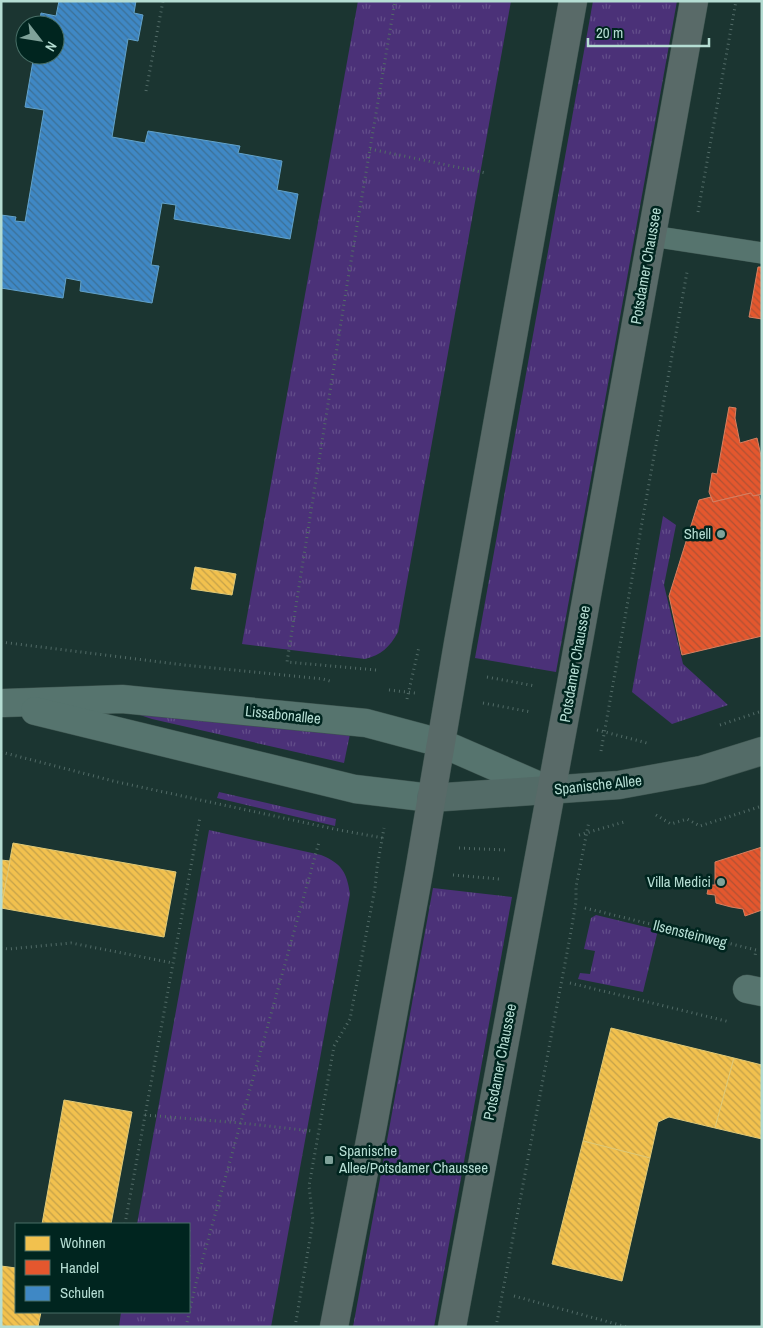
<svg xmlns="http://www.w3.org/2000/svg" width="763" height="1328" font-family="'Archivo Narrow',sans-serif">
<defs>
<pattern id="grass-tufts" width="24" height="20" patternUnits="userSpaceOnUse" patternTransform="scale(1.25)"><rect width="24" height="20" fill="#4b3178"/><path d="M3 7l-1-3M5 7V3M7 7l1-3M15 17l-1-3M17 17v-4M19 17l1-3" fill="none" stroke="#634e8a"/></pattern>
<pattern id="homes-back-hatch" width="6" height="6" patternUnits="userSpaceOnUse" patternTransform="scale(1.25)"><rect width="6" height="6" fill="#f2c14e"/><path d="M-1 5l2 2M0 0l6 6M5-1l2 2" fill="none" stroke="#c3a14a"/></pattern>
<pattern id="shops-back-hatch" width="6" height="6" patternUnits="userSpaceOnUse" patternTransform="scale(1.25)"><rect width="6" height="6" fill="#e4572e"/><path d="M-1 5l2 2M0 0l6 6M5-1l2 2" fill="none" stroke="#b05133"/></pattern>
<pattern id="schools-back-hatch" width="6" height="6" patternUnits="userSpaceOnUse" patternTransform="scale(1.25)"><rect width="6" height="6" fill="#3f88c5"/><path d="M-1 5l2 2M0 0l6 6M5-1l2 2" fill="none" stroke="#3c7096"/></pattern>
</defs>
<rect width="100%" height="100%" fill="#1b3531"/>
<g fill="url(#grass-tufts)">
<path d="M358 1H511L398 632C390 647 381 655 365 659L242 644Z"/>
<path d="M593 1H677L556 672 475 658Z"/>
<path d="M663 516 676 525 664 585 683 664 728 705 672 724 632 692Z"/>
<path d="M137 714 350 734 344 763 152 719Z"/>
<path d="M219 792 336 819 335 826 217 798Z"/>
<path d="M209 830 321 855C341 863 347 872 350 894L271 1327H119L121 1312H189V1224H137Z"/>
<path d="M433 888 512 897 434 1327H353Z"/>
<path d="M596 915 658 930 643 992 578 979 580 973 590 974 595 951 584 949 591 918Z"/>
</g>
<g fill="url(#homes-back-hatch)" stroke="#e0c976">
<path d="M195 567 236 574 232 595 191 589Z"/>
<path d="M13 843 176 872 164 937 1 908Z"/>
<path d="M1 860 10 861 1 908Z"/>
<path d="M611 1028 734 1058 715 1128 669 1117 658 1122 650 1158 583 1141Z"/>
<path d="M734 1058 762 1065V1139L715 1128Z"/>
<path d="M64 1100 132 1112 111 1224H42Z"/>
<path d="M583 1141 650 1158 622 1281 552 1264Z"/>
<path d="M1 1266 16 1268V1312H41L38 1327H1Z"/>
</g>
<g fill="url(#shops-back-hatch)" stroke="#d67f60">
<path d="M758 267H762V319L749 317Z"/>
<path d="M729 407 736 408 735 418 740 443 757 438 762 460V494L753 496 751 493 713 502 709 492 712 473 717 474Z"/>
<path d="M751 493 753 496 759 495 762 507V636L682 655 669 596 699 500 711 497 713 502Z"/>
<path d="M762 847V910L745 916 743 909 731 907 716 903 715 895 707 894 709 885H715V862Z"/>
</g>
<path fill="url(#schools-back-hatch)" stroke="#62a2c9" d="M59 1H136L134 13 143 15 138 41 128 39 112 137 145 143 148 131 240 146 238 153 282 161 277 190 298 194 290 239 174 219 176 205 162 203 151 265 159 266 152 303 80 291 81 281 66 278 63 298 1 288V215L16 217 15 221 25 222 44 110 25 107 34 55H55V25H39L41 13 56 16Z"/>
<g fill="none" stroke-linecap="round" stroke-linejoin="round">
<g stroke="#3c534e" stroke-width="22">
<path id="service" d="M652 236 762 253"/>
</g>
<g stroke="#3c534e" stroke-width="29">
<g id="minor">
<path d="M4 703 122 699 366 723 441 743 551 791"/>
<path d="M35 711 355 789 431 798"/>
<path d="M747 989 762 992"/>
</g>
</g>
<g stroke="#3c534e" stroke-width="29">
<path id="secondary" d="M431 798 619 785 701 770 762 751"/>
</g>
<g stroke="#3c534e" stroke-width="29">
<g id="primary">
<path d="M334 1327 373 1125 419 872 458 643 573 1"/>
<path d="M452 1327 573 673 694 1"/>
</g>
</g>
<g stroke="#526b67" stroke-width="3" stroke-dasharray="1 4" stroke-linecap="butt">
<path d="M146 91 163 1"/>
<path d="M370 149 486 173"/>
<path d="M698 212 736 1"/>
<path d="M1 642 184 665 323 679 333 682"/>
<path d="M376 670 287 662 346 291 395 1"/>
<path d="M487 677 535 686"/>
<path d="M389 690 415 693"/>
<path d="M407 699 419 647"/>
<path d="M483 703 531 712"/>
<path d="M720 725 762 711"/>
<path d="M597 730 647 743"/>
<path d="M601 751 687 272"/>
<path d="M1 752 113 781 334 829 383 838"/>
<path d="M656 815 671 824 687 819 700 826 762 806"/>
<path d="M579 835 624 822"/>
<path d="M459 848 505 850"/>
<path d="M453 875 499 879"/>
<path d="M585 908 756 950 755 956"/>
<path d="M1 948 9 949 71 943 173 963"/>
<path d="M570 983 730 1022"/>
<path d="M145 1115 241 1123 312 1131"/>
<path d="M125 1224 200 817"/>
<path d="M514 1296 627 1327"/>
<path d="M186 1327 196 1283 319 842"/>
<path d="M295 1327 313 1221 309 1186 334 1046 350 1019 375 888 377 868 384 828"/>
<path d="M496 1327 570 937 576 902V887L589 821"/>
</g>
<use href="#service" stroke="#56746e" stroke-width="21"/>
<use href="#minor" stroke="#56746e" stroke-width="28"/>
<use href="#secondary" stroke="#536b67" stroke-width="28"/>
<use href="#primary" stroke="#596a68" stroke-width="28"/>
</g>
<g fill="#7fa29a" stroke="#00251f" stroke-width="2">
<circle cx="721" cy="534" r="5"/>
<circle cx="721" cy="882" r="5"/>
<rect x="324" y="1155" width="10" height="10" rx="2.5"/>
</g>
<g text-anchor="middle" stroke-width="5" stroke-linejoin="round" paint-order="stroke">
<g font-size="15" fill="#b5ddd3" stroke="#00251f">
<text transform="translate(646 266) rotate(-80)" y="5">Potsdamer Chaussee</text>
<text transform="translate(575 664) rotate(-80)" y="5">Potsdamer Chaussee</text>
<text transform="translate(283 715) rotate(6)" y="5">Lissabonallee</text>
<text transform="translate(598 785) rotate(-6)" y="5">Spanische Allee</text>
<text transform="translate(690 934) rotate(14)" y="5">Ilsensteinweg</text>
<text transform="translate(500 1062) rotate(-79)" y="5">Potsdamer Chaussee</text>
</g>
<g font-size="15" fill="#b5ddd3" stroke="#00251f" text-anchor="end">
<text x="711" y="539">Shell</text>
<text x="711" y="887">Villa Medici</text>
<text x="339" y="1156" text-anchor="start">Spanische<tspan x="339" dy="17">Allee/Potsdamer Chaussee</tspan></text>
</g>
</g>
<rect width="763" height="1328" fill="none" stroke="#b5ddd3" stroke-width="5"/>
<rect x="15" y="1223" width="175" height="90" fill="#00251f" stroke="#486f67"/>
<rect x="25" y="1236" width="25" height="15" fill="#f2c14e" stroke="#486f67"/>
<text x="60" y="1248" font-size="15" fill="#b5ddd3">Wohnen</text>
<rect x="25" y="1260" width="25" height="15" fill="#e4572e" stroke="#486f67"/>
<text x="60" y="1273" font-size="15" fill="#b5ddd3">Handel</text>
<rect x="25" y="1286" width="25" height="15" fill="#3f88c5" stroke="#486f67"/>
<text x="60" y="1298" font-size="15" fill="#b5ddd3">Schulen</text>
<g transform="translate(40 40) rotate(121)"><circle r="24" fill="#00251f" stroke="#486f67"/>
<path d="M0-4L9 19L0 12L-9 19Z" fill="#7fa29a"/>
<text y="-8" font-size="14" font-weight="bold" text-anchor="middle" fill="#b5ddd3">N</text>
</g>
<path d="M588 38v8h121v-8" fill="none" stroke="#b5ddd3" stroke-width="2.5"/>
<text x="596" y="38" font-size="15" fill="#b5ddd3" stroke="#00251f" stroke-width="4" paint-order="stroke">20 m</text>
</svg>
